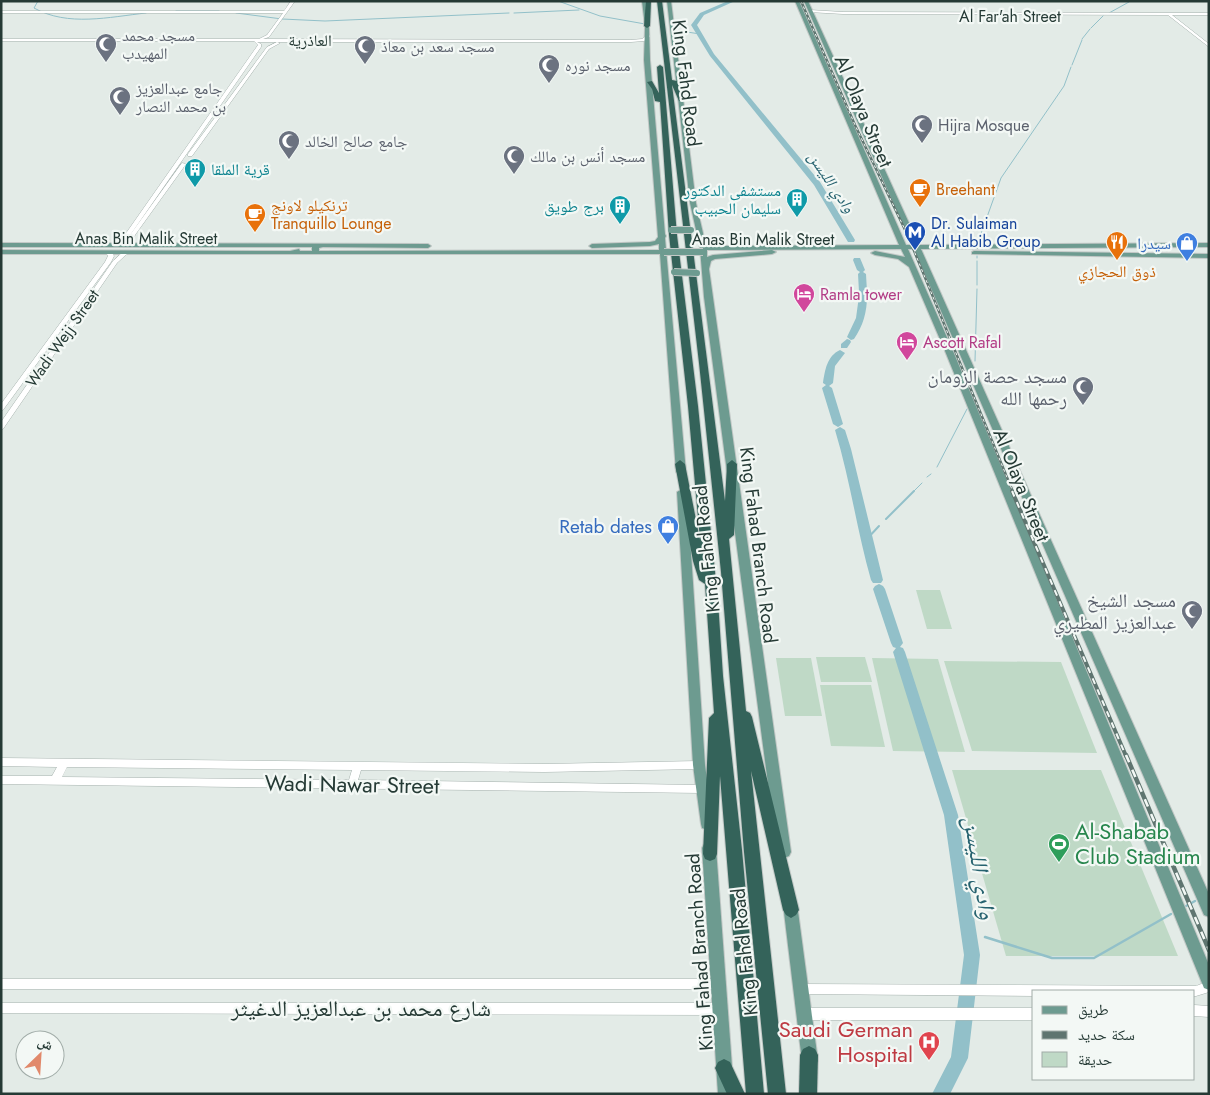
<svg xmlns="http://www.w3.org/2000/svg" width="1210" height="1095" font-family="Jost,'Noto Naskh Arabic',sans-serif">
<rect width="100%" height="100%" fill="#e3ebe7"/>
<g fill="#bfd9c6">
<path d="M916 590H940L952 629H927Z"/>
<path d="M816 657H865L872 682H821Z"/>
<path d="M776 658H811L822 716H785Z"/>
<path d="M872 658 938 659 965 752 893 751Z"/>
<path d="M944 661 1061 662 1097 753 972 751Z"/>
<path d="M820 685H871L885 747 831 746Z"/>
<path d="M952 770H1101L1178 956H1006Z"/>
</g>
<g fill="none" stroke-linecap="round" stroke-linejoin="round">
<g stroke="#92c0c9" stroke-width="1">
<path d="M38 1 34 8C68 27 109 17 146 13"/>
<path d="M558 1 600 16 645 24"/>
<path d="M176 11H219"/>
<path d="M236 13 282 19 325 21 509 13"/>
<path d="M514 13 579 10"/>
<path d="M1109 13 1129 2"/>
<path d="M1091 28 1103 16"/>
<path d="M674 30 700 34"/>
<path d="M1082 39 1090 29"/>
<path d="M1072 65 1082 40"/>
<path d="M977 245 1001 178 1064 86 1071 67"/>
<path d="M977 256V258"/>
<path d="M977 261V285"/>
<path d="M975 361 977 289"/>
<path d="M970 391 971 383"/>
<path d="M937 467 967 409"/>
<path d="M927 477 931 474"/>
<path d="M913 492 922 483"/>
</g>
<g stroke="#92c0c9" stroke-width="2">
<path d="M886 519 914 491"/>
<path d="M866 540 879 526"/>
</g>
<g stroke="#92c0c9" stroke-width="2.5">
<path d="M1186 906 1195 901"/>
<path d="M985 937 1052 958H1094L1171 914"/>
</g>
<g fill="#92c0c9" fill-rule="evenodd">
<path d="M728 1H735L704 15 697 25 714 54 820 182 855 240 854 242H848L814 185 710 56 691 25 700 13Z"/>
<path d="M854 258H860L865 270 863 272 866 274 867 292 865 294 867 296C867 312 863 326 854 339L851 340 847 337 856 318 859 296 861 294 859 292 858 274 860 272 857 270 853 260Z"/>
<path d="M847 339 850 340 851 342 847 348H841V344Z"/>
<path d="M840 350 845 353 835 366 833 383 829 386 832 388 843 424 838 427 833 424 822 388 826 385 823 383C825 370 827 356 840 350Z"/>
<path d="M840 427 845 430 851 449 883 580 881 583H873L871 580C857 531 850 479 835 430Z"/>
<path d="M879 584 883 586 885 589 903 643 900 647 903 648 905 652 958 815 980 955 968 1058 950 1094H932L951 1057 964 955 944 815 893 652 896 648 893 647 891 643 873 589 875 586Z"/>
</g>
<g stroke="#a6b2ae" stroke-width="1">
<g id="minor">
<path d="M291 1H295L269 37 263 39 631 40 642 39 648 35 650 36 644 41 631 42H257L261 44V47L126 241 117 246H113V244L122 239 258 45 254 41H1V39H259L267 35 283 13H1V11H284Z"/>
<path d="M810 10 843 12 1209 13V15H1172L1209 44V47L1168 15 843 14 809 12Z"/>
<path d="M277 42 280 43 269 49 192 156H188V154L267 47Z"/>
<path d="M182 163 186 164 135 235 133 240 135 245 130 246 127 240 130 235Z"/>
<path d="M107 251H111L114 256 111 262 3 410 1 411V404L105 262 108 256 106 252Z"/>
<path d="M124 251 129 252 117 263 3 429H1V422L113 261Z"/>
<path d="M1 758 544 764 699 761 702 762 704 765 702 768 699 769 544 772 361 770 358 780 702 785 705 786 707 789 705 792 702 793 1 784V776H52L57 767 1 766ZM67 767 352 770 349 780 62 777Z"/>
<path d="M1 979H719L723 980 724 984 723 988 719 989H1Z"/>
<path d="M1209 981V992L1196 996H1194V991H1034V996L801 994 797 993 796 989 797 985 801 984 1196 986Z"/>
<path d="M1 1003H721L725 1005 727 1009 725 1013 721 1015 1 1013Z"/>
<path d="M1194 1005 1209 1006V1017L1194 1016Z"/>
<path d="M804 1008H1034V1020H804L800 1018 798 1014 800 1010Z"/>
</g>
</g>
<g stroke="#c2c8c6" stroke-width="2">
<g id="major">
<path d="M642 1H646L649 26 650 60 665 234 666 236 665 238 686 472 684 474 681 475 676 472 660 254H1V250L290 251 299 249 300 251H312V247H1V243L428 244 431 246 428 248 323 247 319 248V251L659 250V244L650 246 592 248 589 246 592 244 650 242 655 241 658 237 644 60 645 26Z"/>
<path d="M667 1H671L696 203 706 246 899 245 795 1H799L906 245H912L804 1H808L919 245 1209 243V247L921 249 1209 894V917L1204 915 914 249H908L953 351 1209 965V990L1204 988 945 351 909 267 898 259 875 255 871 253 875 251 905 257 901 249 707 250V257L713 255 772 250 776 252 772 254 715 259 711 261 709 269 791 852 789 856 784 858 779 856 777 852 704 297 700 248 690 203Z"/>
<path d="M974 251 1209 254V258L972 254V252Z"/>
<path d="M682 489 687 492 705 765 713 824 712 828 707 830 702 828 701 824 693 765 677 492Z"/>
<path d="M709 842 714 844 716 848 734 1094H718L702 848 704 844Z"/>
<path d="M790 897 795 899 797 904 818 1061 815 1066 810 1069 805 1066 802 1061 783 904 785 899Z"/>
</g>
</g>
<g stroke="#c2c8c6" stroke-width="2">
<g id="highway">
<path d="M646 1H651L650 26 647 28 644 26Z"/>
<path d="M657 1H662L672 80 677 81 684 100 679 101 672 85 725 501 727 464 732 460 737 464 734 535 729 539 746 711 750 713 752 717 799 910 796 915 791 918 786 915 783 910 751 771 786 1094H768L744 852 721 572 699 363Z"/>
<path d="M660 65 663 67 677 235 698 406 718 601 723 676 742 850 764 1094H746L720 776 717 854 715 859 710 861 705 859 703 854 709 718 714 713 705 584 699 580 693 561 675 464 680 460 685 464 700 540 688 406 669 235 660 102 655 101 652 89 647 82 652 81 659 93 657 67Z"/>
<path d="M809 1046 815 1049 818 1055 817 1094H799L800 1055 803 1049Z"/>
<path d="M724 1059 730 1062 745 1094H727L715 1068 718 1062Z"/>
</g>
</g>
<use href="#minor" fill="#fff" fill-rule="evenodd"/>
<use href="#major" fill="#6d9b90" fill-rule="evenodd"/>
<use href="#highway" fill="#34635a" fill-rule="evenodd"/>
<g stroke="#5f7570" stroke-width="2.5">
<path id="rail-far2" d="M801 1 855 125 908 236 1013 492"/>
</g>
<g stroke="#5f7570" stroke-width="4">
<path id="rail-far1" d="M1012 491 1126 756"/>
</g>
<g stroke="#5f7570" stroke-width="4.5">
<path id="rail" d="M1126 755 1209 950"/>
</g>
<use href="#rail-far2" stroke="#f3f8f5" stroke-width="1" stroke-dasharray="3" stroke-linecap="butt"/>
<use href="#rail-far1" stroke="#f3f8f5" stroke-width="2" stroke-dasharray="6" stroke-linecap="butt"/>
<use href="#rail" stroke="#f3f8f5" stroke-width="2.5" stroke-dasharray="8" stroke-linecap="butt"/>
<g stroke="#c2c8c6" stroke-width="8" stroke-linecap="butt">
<g id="major-bridge">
<path d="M671 230H691"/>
<path d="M664 252H703"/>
<path d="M674 272 697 273"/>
</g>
</g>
<use href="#major-bridge" stroke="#6d9b90" stroke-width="6"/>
</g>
<defs>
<g id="mosque-pin" transform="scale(1.125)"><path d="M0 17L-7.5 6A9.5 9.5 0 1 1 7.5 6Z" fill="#6b7280" stroke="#f3f8f5"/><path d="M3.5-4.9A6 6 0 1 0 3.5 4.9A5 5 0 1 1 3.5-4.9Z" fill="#fff"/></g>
<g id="building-pin" transform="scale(1.125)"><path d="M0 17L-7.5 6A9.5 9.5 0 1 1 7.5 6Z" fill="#0f9aa8" stroke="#f3f8f5"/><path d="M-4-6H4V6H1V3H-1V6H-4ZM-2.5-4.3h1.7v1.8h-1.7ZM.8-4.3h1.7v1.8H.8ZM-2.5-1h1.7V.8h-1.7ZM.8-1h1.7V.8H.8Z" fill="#fff"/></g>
<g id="cafe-pin" transform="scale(1.125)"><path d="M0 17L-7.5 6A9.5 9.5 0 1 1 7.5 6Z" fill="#e8710a" stroke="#f3f8f5"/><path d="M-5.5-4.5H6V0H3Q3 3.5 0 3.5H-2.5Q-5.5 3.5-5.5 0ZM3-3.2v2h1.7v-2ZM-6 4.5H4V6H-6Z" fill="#fff"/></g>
<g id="metro-pin" transform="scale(1.125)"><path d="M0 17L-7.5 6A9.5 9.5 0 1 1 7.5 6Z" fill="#1a4fb4" stroke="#f3f8f5"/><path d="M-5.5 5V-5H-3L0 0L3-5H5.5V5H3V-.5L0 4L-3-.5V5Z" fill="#fff"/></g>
<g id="restaurant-pin" transform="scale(1.125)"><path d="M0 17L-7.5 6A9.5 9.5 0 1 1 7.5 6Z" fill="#e8710a" stroke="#f3f8f5"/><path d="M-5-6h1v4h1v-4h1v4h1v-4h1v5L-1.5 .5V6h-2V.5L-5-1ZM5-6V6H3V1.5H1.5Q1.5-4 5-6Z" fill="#fff"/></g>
<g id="shop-pin" transform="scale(1.125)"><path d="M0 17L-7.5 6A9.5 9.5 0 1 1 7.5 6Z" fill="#3f7fe0" stroke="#f3f8f5"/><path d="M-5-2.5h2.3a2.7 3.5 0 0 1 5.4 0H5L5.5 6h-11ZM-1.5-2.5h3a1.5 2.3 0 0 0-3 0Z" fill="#fff"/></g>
<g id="hotel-pin" transform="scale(1.125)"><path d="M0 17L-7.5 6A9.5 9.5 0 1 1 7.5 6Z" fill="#d1479c" stroke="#f3f8f5"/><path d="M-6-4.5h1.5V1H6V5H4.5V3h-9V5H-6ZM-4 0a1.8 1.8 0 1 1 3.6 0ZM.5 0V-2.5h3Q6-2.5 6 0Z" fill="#fff"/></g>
<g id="stadium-pin" transform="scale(1.125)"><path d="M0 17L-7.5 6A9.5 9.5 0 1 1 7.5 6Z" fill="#2e9e5b" stroke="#f3f8f5"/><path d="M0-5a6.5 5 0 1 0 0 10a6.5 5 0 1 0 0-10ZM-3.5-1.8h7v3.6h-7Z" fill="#fff"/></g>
<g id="hospital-pin" transform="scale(1.125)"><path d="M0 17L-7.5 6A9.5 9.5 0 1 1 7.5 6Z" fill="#e0444e" stroke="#f3f8f5"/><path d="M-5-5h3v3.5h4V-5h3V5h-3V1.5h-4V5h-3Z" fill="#fff"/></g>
</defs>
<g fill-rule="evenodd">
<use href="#mosque-pin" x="106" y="44"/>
<use href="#mosque-pin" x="365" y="46"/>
<use href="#mosque-pin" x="549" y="65"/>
<use href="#mosque-pin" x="120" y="97"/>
<use href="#mosque-pin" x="922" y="125"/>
<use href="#mosque-pin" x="289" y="141"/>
<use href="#mosque-pin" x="514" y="156"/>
<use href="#building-pin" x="195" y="169"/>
<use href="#cafe-pin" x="920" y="189"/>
<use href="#building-pin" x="797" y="199"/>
<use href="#building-pin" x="620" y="206"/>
<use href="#cafe-pin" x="255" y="214"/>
<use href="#metro-pin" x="915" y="232"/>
<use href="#restaurant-pin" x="1117" y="242"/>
<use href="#shop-pin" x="1187" y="243"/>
<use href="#hotel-pin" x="804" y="294"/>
<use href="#hotel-pin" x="907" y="342"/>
<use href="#mosque-pin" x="1083" y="387"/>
<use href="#shop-pin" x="668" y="526"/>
<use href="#mosque-pin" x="1192" y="611"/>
<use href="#stadium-pin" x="1059" y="844"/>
<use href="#hospital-pin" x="929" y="1042"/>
</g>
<g text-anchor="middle" stroke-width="4.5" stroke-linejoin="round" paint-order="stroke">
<g font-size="16" fill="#253a35" stroke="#f3f8f5">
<text x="1010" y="22">Al Far'ah Street</text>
<text x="310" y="46">العاذرية</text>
<text x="146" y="244">Anas Bin Malik Street</text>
<text x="763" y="245">Anas Bin Malik Street</text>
<text transform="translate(62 338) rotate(-55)" y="6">Wadi Wejj Street</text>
</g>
<g font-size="16" fill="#5b616d" stroke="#f3f8f5" text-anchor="start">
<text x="122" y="41">مسجد محمد<tspan x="122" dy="18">المهيدب</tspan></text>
<text x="381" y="52">مسجد سعد بن معاذ</text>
<text x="565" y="71">مسجد نوره</text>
<text x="136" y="94">جامع عبدالعزيز<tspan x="136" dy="18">بن محمد النصار</tspan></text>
<text x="938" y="131">Hijra Mosque</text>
<text x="305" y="147">جامع صالح الخالد</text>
<text x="530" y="162">مسجد أنس بن مالك</text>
</g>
<g font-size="16" fill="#0d838f" stroke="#f3f8f5" text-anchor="end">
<text x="211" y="175" text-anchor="start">قرية الملقا</text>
<text x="781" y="196">مستشفى الدكتور<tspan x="781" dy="18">سليمان الحبيب</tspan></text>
<text x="604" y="212">برج طويق</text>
</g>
<g font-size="16" font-style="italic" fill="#26626f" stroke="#f3f8f5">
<text transform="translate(832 182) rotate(56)" y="6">وادي الليسن</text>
</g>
<g font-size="16" fill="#c56008" stroke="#f3f8f5" text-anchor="start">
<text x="936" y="195">Breehant</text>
<text x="271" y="211">ترنكيلو لاونج<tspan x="271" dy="18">Tranquillo Lounge</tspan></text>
<text x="1117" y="277" text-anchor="middle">ذوق الحجازي</text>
</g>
<g font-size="16" fill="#164399" stroke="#f3f8f5" text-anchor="start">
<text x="931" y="229">Dr. Sulaiman<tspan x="931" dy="18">Al Habib Group</tspan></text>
</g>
<g font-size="16" fill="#366cbe" stroke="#f3f8f5" text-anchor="end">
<text x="1171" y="249">سيدرا</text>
</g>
<g font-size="16" fill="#b23c85" stroke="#f3f8f5" text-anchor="start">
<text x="820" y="300">Ramla tower</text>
<text x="923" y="348">Ascott Rafal</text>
</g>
<g font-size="19" fill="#253a35" stroke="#f3f8f5">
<text transform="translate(687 83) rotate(83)" y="7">King Fahd Road</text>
<text transform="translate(864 111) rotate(67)" y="7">Al Olaya Street</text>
<text transform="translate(1022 485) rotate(68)" y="7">Al Olaya Street</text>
<text transform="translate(759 545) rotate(83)" y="7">King Fahad Branch Road</text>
<text transform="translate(706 549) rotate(-96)" y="7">King Fahd Road</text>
<text transform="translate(699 952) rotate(-94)" y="7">King Fahad Branch Road</text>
<text transform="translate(744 952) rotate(-96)" y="7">King Fahd Road</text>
</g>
<g font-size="19" fill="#5b616d" stroke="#f3f8f5" text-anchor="end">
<text x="1067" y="383">مسجد حصة الزومان<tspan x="1067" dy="22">رحمها الله</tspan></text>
<text x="1176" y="607">مسجد الشيخ<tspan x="1176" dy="22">عبدالعزيز المطيري</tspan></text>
</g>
<g font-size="19" fill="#366cbe" stroke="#f3f8f5" text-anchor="end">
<text x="652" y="533">Retab dates</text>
</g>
<g font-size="22" fill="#253a35" stroke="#f3f8f5">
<text transform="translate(352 784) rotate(1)" y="8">Wadi Nawar Street</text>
<text x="361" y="1016">شارع محمد بن عبدالعزيز الدغيثر</text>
</g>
<g font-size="22" fill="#27864d" stroke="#f3f8f5" text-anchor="start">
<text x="1075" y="839">Al-Shabab<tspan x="1075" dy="25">Club Stadium</tspan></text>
</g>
<g font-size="22" fill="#be3a42" stroke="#f3f8f5" text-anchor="end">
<text x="913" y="1037">Saudi German<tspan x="913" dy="25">Hospital</tspan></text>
</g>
<g font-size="24" font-style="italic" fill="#26626f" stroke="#f3f8f5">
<text transform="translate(980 868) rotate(81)" y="8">وادي الليسن</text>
</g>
</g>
<rect width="1210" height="1095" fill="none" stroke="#253a35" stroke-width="5"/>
<rect x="1032" y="990" width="162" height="90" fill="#f3f8f5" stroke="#a1aca8"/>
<rect x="1042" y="1006" width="25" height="8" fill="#6d9b90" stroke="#a1aca8"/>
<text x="1078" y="1015" font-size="15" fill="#253a35">طريق</text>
<rect x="1042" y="1031" width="25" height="8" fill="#5f7570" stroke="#a1aca8"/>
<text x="1078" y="1040" font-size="15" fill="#253a35">سكة حديد</text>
<rect x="1042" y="1052" width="25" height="15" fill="#bfd9c6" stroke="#a1aca8"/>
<text x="1078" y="1065" font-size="15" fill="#253a35">حديقة</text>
<g transform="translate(40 1055) rotate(25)"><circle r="24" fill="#f3f8f5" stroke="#a1aca8"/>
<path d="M0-4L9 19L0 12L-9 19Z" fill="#e1896b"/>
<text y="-8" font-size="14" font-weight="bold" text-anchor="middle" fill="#253a35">ش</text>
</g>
</svg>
